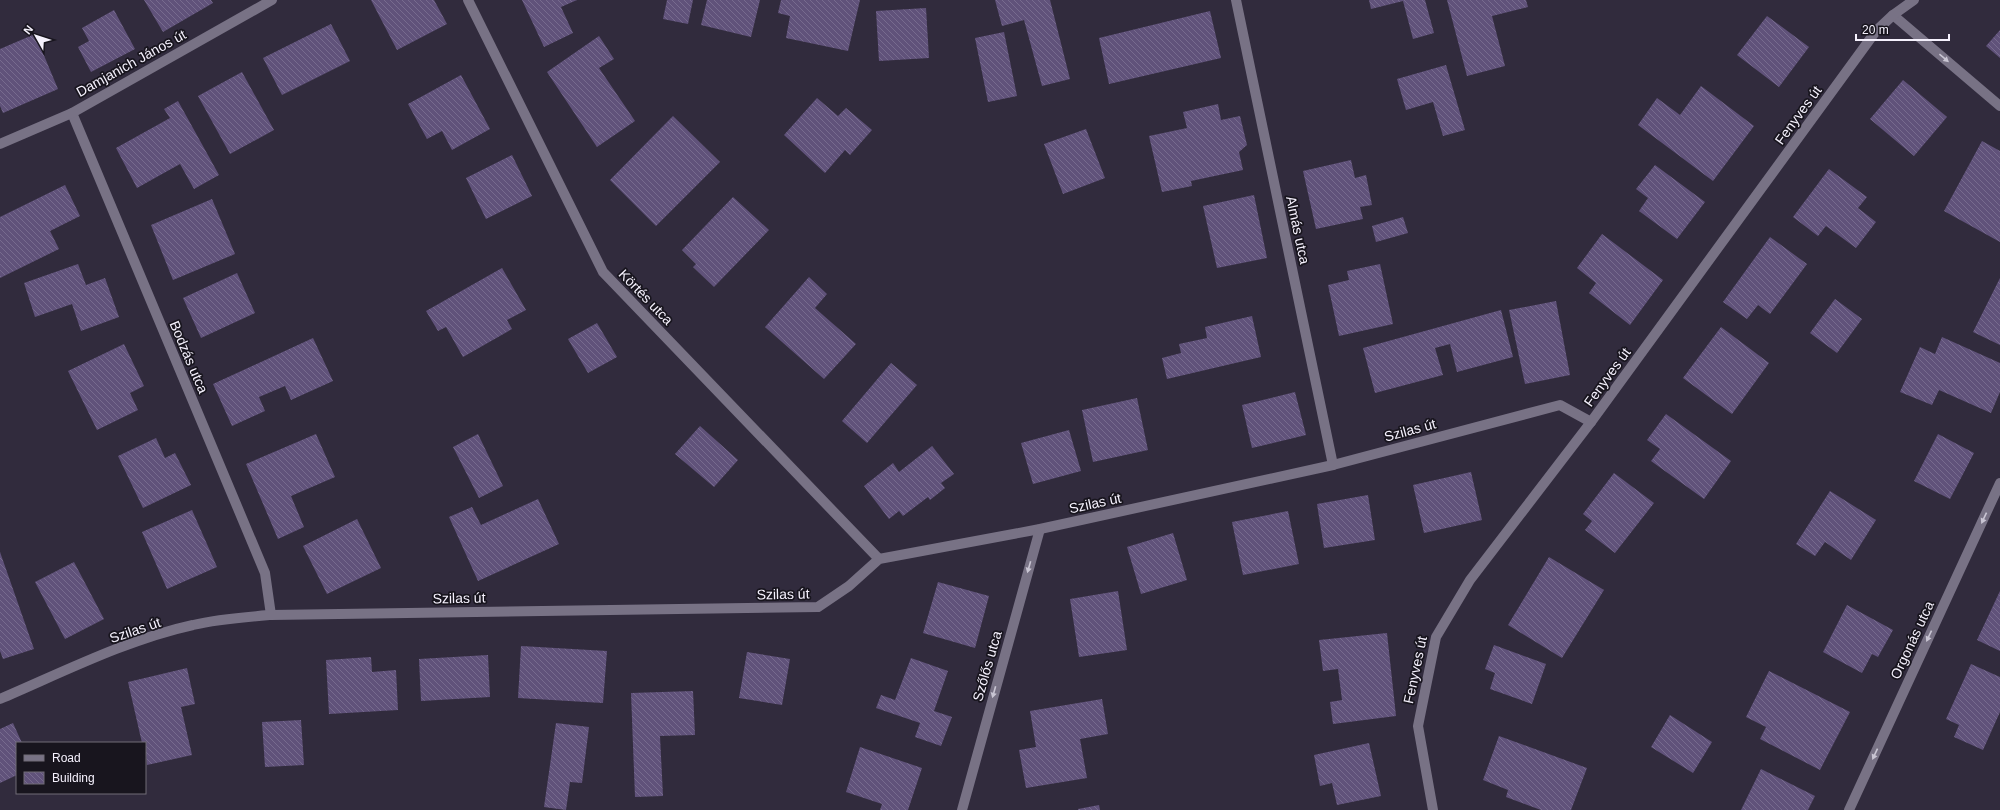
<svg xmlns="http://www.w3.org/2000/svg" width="2000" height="810" font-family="Helvetica,sans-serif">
<defs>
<pattern id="building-back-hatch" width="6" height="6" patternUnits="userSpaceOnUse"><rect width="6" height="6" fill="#60527a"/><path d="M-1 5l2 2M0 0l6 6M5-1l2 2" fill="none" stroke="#776b8e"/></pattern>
</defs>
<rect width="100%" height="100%" fill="#312b3d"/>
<g fill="url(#building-back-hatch)">
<path d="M144 0H211L213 3 163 32Z"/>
<path d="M371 0H434L447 24 397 50Z"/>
<path d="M522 0H577L561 7 573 33 544 47Z"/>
<path d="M667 0H693L688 24 663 19Z"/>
<path d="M707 0H760L751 37 701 25Z"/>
<path d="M781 0H860L848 51 786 38 790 16 778 13Z"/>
<path d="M995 0H1050L1070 79 1042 86 1024 20 1002 26Z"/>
<path d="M1369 0H1425L1434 33 1413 39 1403 1 1371 9Z"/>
<path d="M1447 0H1526L1528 7 1492 16 1505 66 1467 76Z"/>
<path d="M926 8 929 58 879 61 876 11Z"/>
<path d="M114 10 135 49 91 72 78 47 89 41 82 28Z"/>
<path d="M1210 11 1221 58 1109 84 1099 38Z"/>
<path d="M1767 16 1809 47 1779 87 1737 55Z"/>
<path d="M331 24 350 61 282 95 263 58Z"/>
<path d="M2000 30V58L1986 46Z"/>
<path d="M1004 32 1017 96 988 102 975 38Z"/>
<path d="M35 34 58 89 3 113 0 106V49Z"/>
<path d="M599 36 614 59 599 68 635 121 597 147 547 72Z"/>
<path d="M1446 65 1465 130 1443 136 1433 102 1406 110 1397 79Z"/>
<path d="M242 72 274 130 230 154 198 96Z"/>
<path d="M461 75 490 129 452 150 442 131 427 139 408 104Z"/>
<path d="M1903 80 1947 117 1914 156 1870 119Z"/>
<path d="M1701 86 1754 126 1713 181 1638 125 1657 98 1680 115Z"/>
<path d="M817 98 838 116 846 108 872 130 850 155 845 150 825 173 784 135Z"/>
<path d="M178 101 219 175 194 189 180 164 137 188 116 148 170 118 164 109Z"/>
<path d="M1218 104 1221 120 1240 116 1247 145 1239 152 1243 170 1191 181 1192 186 1162 192 1149 136 1187 128 1183 112Z"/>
<path d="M673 116 720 162 656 226 610 180Z"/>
<path d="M1086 129 1105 178 1063 194 1044 144Z"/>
<path d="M1982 141 2000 151V242L1944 211Z"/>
<path d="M512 155 532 196 486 219 466 178Z"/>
<path d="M1351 160 1355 178 1366 175 1372 205 1360 207 1363 219 1316 229 1303 171Z"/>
<path d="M1655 165 1705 202 1677 239 1639 211 1648 198 1636 189Z"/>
<path d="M1829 169 1867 197 1858 208 1876 222 1856 248 1826 226 1818 236 1793 217Z"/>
<path d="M65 185 80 216 50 231 59 249 0 278V217Z"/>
<path d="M1254 195 1267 258 1217 268 1203 206Z"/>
<path d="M733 197 769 230 714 287 693 267 696 264 682 250Z"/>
<path d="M212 199 235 254 173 280 151 225Z"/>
<path d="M1403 217 1408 233 1376 242 1372 226Z"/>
<path d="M1602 234 1663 280 1630 325 1589 293 1596 283 1577 268Z"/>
<path d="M1770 237 1807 264 1770 314 1758 305 1747 319 1723 302Z"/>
<path d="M78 264 86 285 105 278 119 317 81 331 72 304 35 317 24 283Z"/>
<path d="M1380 264 1393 324 1339 336 1328 285 1349 280 1347 271Z"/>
<path d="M502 268 526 310 507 320 512 329 463 357 446 327 438 331 426 311Z"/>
<path d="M237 273 255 313 201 338 183 298Z"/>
<path d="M809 277 827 294 815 308 856 344 824 379 765 327Z"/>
<path d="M2000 278V345L1973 332Z"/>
<path d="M1835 299 1862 319 1837 353 1810 333Z"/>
<path d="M1556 301 1570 375 1525 384 1509 310Z"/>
<path d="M1501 310 1513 357 1457 372 1450 344 1435 348 1443 375 1375 393 1363 348Z"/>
<path d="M1252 316 1261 357 1167 379 1162 358 1181 353 1179 344 1207 338 1205 327Z"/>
<path d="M597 323 617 357 588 373 568 339Z"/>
<path d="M1721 327 1769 363 1732 414 1683 378Z"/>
<path d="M1942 337 2000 363V392L1991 413 1939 390 1932 405 1900 392 1920 347 1935 354Z"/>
<path d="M313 338 333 381 291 400 285 386 259 397 265 411 232 426 213 384Z"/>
<path d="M124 344 144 386 130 393 138 410 97 430 68 371Z"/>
<path d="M891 363 917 385 867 443 842 421Z"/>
<path d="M1295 392 1306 435 1252 448 1242 405Z"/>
<path d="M1137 398 1148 450 1093 462 1082 410Z"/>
<path d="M1666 414 1731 461 1704 499 1651 461 1660 449 1647 440Z"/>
<path d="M700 426 738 460 714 487 675 454Z"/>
<path d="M1069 430 1081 471 1033 484 1021 443Z"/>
<path d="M316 434 335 477 291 496 304 527 278 539 246 464Z"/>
<path d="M478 434 503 486 479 498 453 447Z"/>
<path d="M1938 434 1974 453 1950 499 1914 481Z"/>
<path d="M156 438 165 458 175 453 191 485 143 508 118 456Z"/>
<path d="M932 446 954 474 941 483 945 488 930 500 928 497 903 516 899 511 889 519 864 486 893 463 899 472Z"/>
<path d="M1471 472 1482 520 1424 533 1413 485Z"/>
<path d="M1614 473 1654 503 1615 553 1585 530 1592 521 1583 514Z"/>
<path d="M1830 491 1876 520 1851 560 1825 542 1815 556 1796 544Z"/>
<path d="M1368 495 1375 540 1324 548 1317 504Z"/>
<path d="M538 499 559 544 478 581 449 517 472 507 481 525Z"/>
<path d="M192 510 217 567 167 589 142 532Z"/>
<path d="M1288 511 1299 564 1243 575 1232 522Z"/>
<path d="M357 519 381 568 327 594 303 546Z"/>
<path d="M1173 533 1187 580 1141 594 1127 547Z"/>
<path d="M0 552 34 649 3 659 0 651Z"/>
<path d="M1549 557 1604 590 1562 658 1508 625Z"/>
<path d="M74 562 104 619 65 639 35 582Z"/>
<path d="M938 582 989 596 975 648 923 633Z"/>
<path d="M1118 591 1127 650 1079 657 1070 599Z"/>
<path d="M2000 591V651L1977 640Z"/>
<path d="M1847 605 1893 630 1878 657 1872 654 1862 673 1823 652Z"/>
<path d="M1387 633 1396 716 1333 724 1330 702 1342 700 1338 669 1323 671 1319 640Z"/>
<path d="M1494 645 1546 664 1532 704 1490 689 1495 673 1485 669Z"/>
<path d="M521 646 607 651 603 703 518 698Z"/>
<path d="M747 652 790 659 782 705 739 698Z"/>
<path d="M488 655 490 697 421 701 419 659Z"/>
<path d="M371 657 372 672 396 670 398 710 329 714 326 660Z"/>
<path d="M911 658 948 671 934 711 952 717 941 746 915 737 920 723 876 708 881 695 895 700Z"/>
<path d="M1971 664 2000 677V712L1983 750 1954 737 1959 725 1946 719Z"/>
<path d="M187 668 195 704 181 707 192 755 147 765 145 743H142L128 682Z"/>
<path d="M1769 671 1850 712 1820 770 1760 739 1766 727 1746 717Z"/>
<path d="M693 691 695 735 660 736 663 796 635 797 631 693Z"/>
<path d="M1102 699 1108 734 1080 739 1087 778 1026 788 1019 750 1036 747 1030 711Z"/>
<path d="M1670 715 1712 742 1693 773 1651 747Z"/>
<path d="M301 720 304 765 265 767 262 722Z"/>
<path d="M13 723 22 743H17V775L0 783V729Z"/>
<path d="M556 723 589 727 582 783 570 782 566 810 544 807Z"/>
<path d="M1499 736 1587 768 1571 810H1541L1506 797 1508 790 1483 780Z"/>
<path d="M1369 743 1381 796 1337 805 1332 783 1320 786 1314 755Z"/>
<path d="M860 747 922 768 908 810H880L882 804 846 792Z"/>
<path d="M1761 769 1815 796 1808 810H1741Z"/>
<path d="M1099 805 1100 810H1078V809Z"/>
</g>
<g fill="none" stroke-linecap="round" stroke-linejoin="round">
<g stroke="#787285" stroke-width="10">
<path d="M468 0 603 272 879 559"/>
<path d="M1236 0 1333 465"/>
<path d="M1893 15 2000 106"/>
<path d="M72 113 265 573 271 615"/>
<path d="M0 144 72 113 272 0"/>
<path d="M0 699C61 673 128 639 193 625 218 619 245 617 271 615L818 607 849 586 879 559 1040 529 1333 465 1560 405 1591 422"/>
<path d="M962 810 1040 529"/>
<path d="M1433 810 1418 726 1436 637 1470 580 1591 422 1876 31 1893 15 1914 0"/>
<path d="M1849 810 2000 483"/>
</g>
</g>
<defs><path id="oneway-solid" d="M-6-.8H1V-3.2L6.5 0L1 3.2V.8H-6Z"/></defs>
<g fill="#c9c5d3">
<use href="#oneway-solid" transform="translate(1944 58) rotate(40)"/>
<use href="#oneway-solid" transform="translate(1984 518) rotate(115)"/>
<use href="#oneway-solid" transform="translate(1029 567) rotate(106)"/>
<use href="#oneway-solid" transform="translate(1929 636) rotate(115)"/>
<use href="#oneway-solid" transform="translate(994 692) rotate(106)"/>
<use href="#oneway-solid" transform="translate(1875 754) rotate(115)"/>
</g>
<g text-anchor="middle" stroke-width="3.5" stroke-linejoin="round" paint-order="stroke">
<g font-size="14" fill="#f5f1fd" stroke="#18151e">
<text transform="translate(131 63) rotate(-29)" y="5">Damjanich János út</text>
<text transform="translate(1798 115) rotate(-54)" y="5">Fenyves út</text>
<text transform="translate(1298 230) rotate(78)" y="5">Almás utca</text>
<text transform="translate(646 297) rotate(46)" y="5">Körtés utca</text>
<text transform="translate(189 357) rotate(67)" y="5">Bodzás utca</text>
<text transform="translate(1607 377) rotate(-54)" y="5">Fenyves út</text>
<text transform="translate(1410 430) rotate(-15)" y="5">Szilas út</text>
<text transform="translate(1095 503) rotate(-12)" y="5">Szilas út</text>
<text transform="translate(783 594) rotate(-1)" y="5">Szilas út</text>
<text transform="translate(459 598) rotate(-1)" y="5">Szilas út</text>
<text transform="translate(135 630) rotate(-19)" y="5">Szilas út</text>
<text transform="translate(1912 640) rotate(-65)" y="5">Orgonás utca</text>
<text transform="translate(987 666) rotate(-74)" y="5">Szőlős utca</text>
<text transform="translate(1415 670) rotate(-78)" y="5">Fenyves út</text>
</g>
</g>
<rect x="16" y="742" width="130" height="52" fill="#18151e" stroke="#706d77"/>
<rect x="24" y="755" width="20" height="6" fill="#787285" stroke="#706d77"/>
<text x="52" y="762" font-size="12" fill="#f5f1fd">Road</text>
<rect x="24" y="772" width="20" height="12" fill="url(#building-back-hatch)" stroke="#706d77"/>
<text x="52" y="782" font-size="12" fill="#f5f1fd">Building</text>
<g transform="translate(36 36) rotate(309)" stroke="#18151e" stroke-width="3" paint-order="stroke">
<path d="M0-3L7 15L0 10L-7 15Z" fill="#f5f1fd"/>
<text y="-6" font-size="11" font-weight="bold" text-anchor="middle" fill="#f5f1fd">N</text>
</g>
<path d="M1856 34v6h93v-6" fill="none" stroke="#f5f1fd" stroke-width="2"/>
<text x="1862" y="34" font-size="12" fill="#f5f1fd" stroke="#18151e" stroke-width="3" paint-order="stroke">20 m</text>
</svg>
